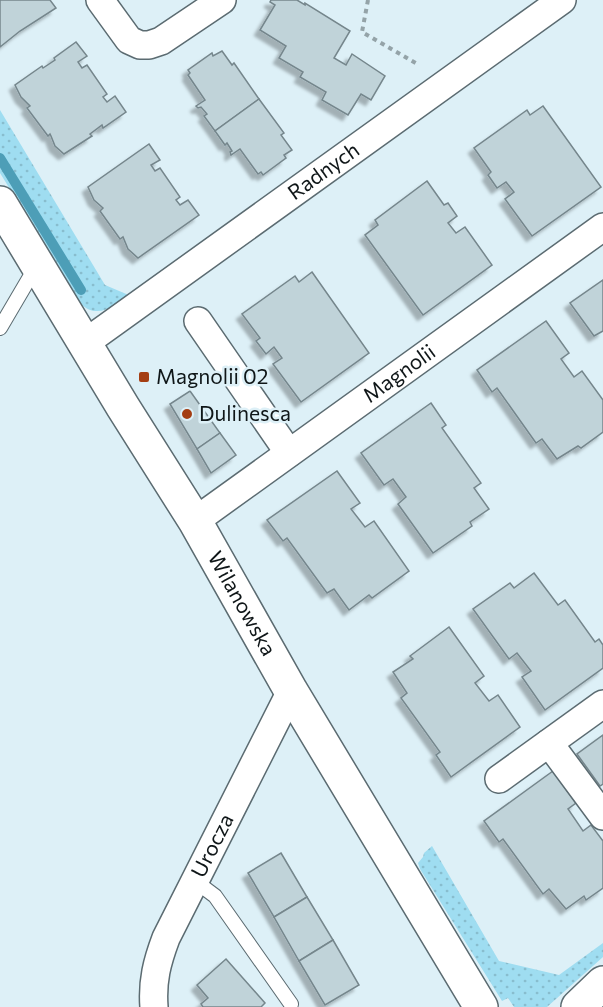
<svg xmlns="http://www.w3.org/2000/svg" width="603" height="1007" font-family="Commissioner,sans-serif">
<defs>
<pattern id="grass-dots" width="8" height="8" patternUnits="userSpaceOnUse" patternTransform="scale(1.5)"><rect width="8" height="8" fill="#9fddf1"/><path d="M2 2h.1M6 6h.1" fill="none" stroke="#88bdce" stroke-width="1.8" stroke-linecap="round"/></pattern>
<filter id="shadow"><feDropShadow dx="-5.5" dy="5.5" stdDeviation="1.5" flood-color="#0004"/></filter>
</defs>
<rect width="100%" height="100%" fill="#ddf0f7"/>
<g fill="url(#grass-dots)">
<path d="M0 110 105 285 131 296C116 305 97 320 81 304L0 173Z"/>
<path d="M432 846 499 961 559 975 603 943V957L547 1007H514L508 998 502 1001 420 869 418 863 423 857 424 853Z"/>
</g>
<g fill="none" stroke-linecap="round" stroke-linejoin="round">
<path stroke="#4d9eb7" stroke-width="10" d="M0 158 81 290"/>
</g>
<g fill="#c0d3d9" stroke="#75868c" stroke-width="1.5" filter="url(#shadow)">
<path d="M0 0H50L56 8 20 31 0 47Z"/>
<path d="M271 0H297L305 5V3L350 31 334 58 346 65 352 54 385 76 371 100 361 94 348 115 322 100 326 92 300 77 303 72 279 58 286 46 260 30 275 5 270 2Z"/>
<path d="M76 42 87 56 78 62 82 68 87 65 107 94 103 97 107 102 115 96 126 112 103 128 102 125 90 134 92 136 64 154 55 146 51 136 50 134 48 136 27 108 30 106 21 97 15 85 42 66 43 68 55 60 54 58Z"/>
<path d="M222 51 232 65 234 63 259 99 215 131 204 116 207 114 201 107 198 108 196 106 205 100 188 75 190 73 188 70 212 53 213 56Z"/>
<path d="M259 99 284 133 281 135 292 150 284 155 286 158 263 175 261 172 258 174 240 149 231 155 230 152 232 151 227 143 225 145 215 131Z"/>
<path d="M543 106 601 187 532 236 505 199 514 192 506 182 497 188 488 175 491 172 474 148 527 110 530 115Z"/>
<path d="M149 144 160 160 151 165 155 171 160 168 180 197 176 200 180 205 188 200 199 215 138 258 128 249 123 237 120 239 100 211 103 208 94 200 88 187Z"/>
<path d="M427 181 444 205 448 203 457 216 448 223 456 233 465 227 492 265 423 315 365 235 378 225 375 220Z"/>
<path d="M312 272 369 353 301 402 273 364 282 358 274 347 266 354 256 341 260 338 242 314 295 276 299 282Z"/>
<path d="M603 280V331L594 336 570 303Z"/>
<path d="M546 321 569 353 561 359 574 377 582 371 603 400V432L581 448 578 446 557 459 542 439 536 443 497 388 492 392 477 370Z"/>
<path d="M190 391 220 433 197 449 170 404Z"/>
<path d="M431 403 446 425 442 428 481 483 474 488 489 509 470 522 472 526 433 553 398 504 406 497 393 479 384 485 361 453Z"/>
<path d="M220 433 236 455 211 473 197 449Z"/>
<path d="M337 471 360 503 351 509 365 527 374 521 409 571 372 598 369 595 349 610 334 589 327 593 287 538 283 541 267 520Z"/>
<path d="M534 573 558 605 565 600 595 642 599 639 603 645V668L545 710 522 677 531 671 517 653 509 659 473 609 510 583 514 588Z"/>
<path d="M449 627 484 676 475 683 489 701 498 695 520 727 451 777 436 755 440 752 401 698 407 693 393 672 413 659 410 656Z"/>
<path d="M603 735V784L600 786 577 754Z"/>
<path d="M553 771 576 803 568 809 583 831 591 825 603 841V888L586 900 584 896 566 909 549 889 543 894 503 839 499 842 484 821Z"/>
<path d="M281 853 307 897 274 917 248 873Z"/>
<path d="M307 897 333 940 299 961 274 917Z"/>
<path d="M333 940 359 985 325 1005 299 961Z"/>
<path d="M226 959 265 1003 261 1007H203L201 1004 208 998 197 985Z"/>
</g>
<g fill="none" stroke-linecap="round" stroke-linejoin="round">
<g stroke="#5b6b71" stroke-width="16">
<g id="service">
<path d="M0 328 37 265"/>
<path d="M195 881 215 896 291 1004"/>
</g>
</g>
<g stroke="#5b6b71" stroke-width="30">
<g id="minor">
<path d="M100 0 129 40 140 45H149L161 41 222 0"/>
<path d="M198 321 289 453"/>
<path id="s1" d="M85 343 562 0"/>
<path id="s2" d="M195 521 603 227"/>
<path d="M549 743 603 816"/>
<path d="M499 779 603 704"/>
<path id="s3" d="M154 1007C152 981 157 962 166 938L291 691"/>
</g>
</g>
<g stroke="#5b6b71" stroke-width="36">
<g id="tertiary">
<path id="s4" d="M0 203 123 407 195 521 291 691 481 1007"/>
<path d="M578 1007 603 983"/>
</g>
</g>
<path stroke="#94a3a8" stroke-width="4" stroke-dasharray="4.5 4.5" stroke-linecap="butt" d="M368 0 362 32 419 65"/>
<use href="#service" stroke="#fff" stroke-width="14"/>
<use href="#minor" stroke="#fff" stroke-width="27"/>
<use href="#tertiary" stroke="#fff" stroke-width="33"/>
</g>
<g fill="#a43e13" stroke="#ddf0f7" stroke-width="2">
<rect x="138" y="371" width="12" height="12" rx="3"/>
<circle cx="187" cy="414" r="6"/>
</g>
<g text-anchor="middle" stroke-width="5" stroke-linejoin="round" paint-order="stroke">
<g font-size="21" fill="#0f1618" stroke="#ddf0f7">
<text dy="7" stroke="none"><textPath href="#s1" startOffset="294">Radnych</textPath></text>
<text dy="7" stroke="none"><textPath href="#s2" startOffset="252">Magnolii</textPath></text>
<text dy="7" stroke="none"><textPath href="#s4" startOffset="468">Wilanowska</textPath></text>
<text dy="7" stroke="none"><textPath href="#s3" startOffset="174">Urocza</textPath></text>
</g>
<g font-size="21" fill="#0f1618" stroke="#ddf0f7" text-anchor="start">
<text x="156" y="384">Magnolii 02</text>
<text x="199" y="421">Dulinesca</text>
</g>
</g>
</svg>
